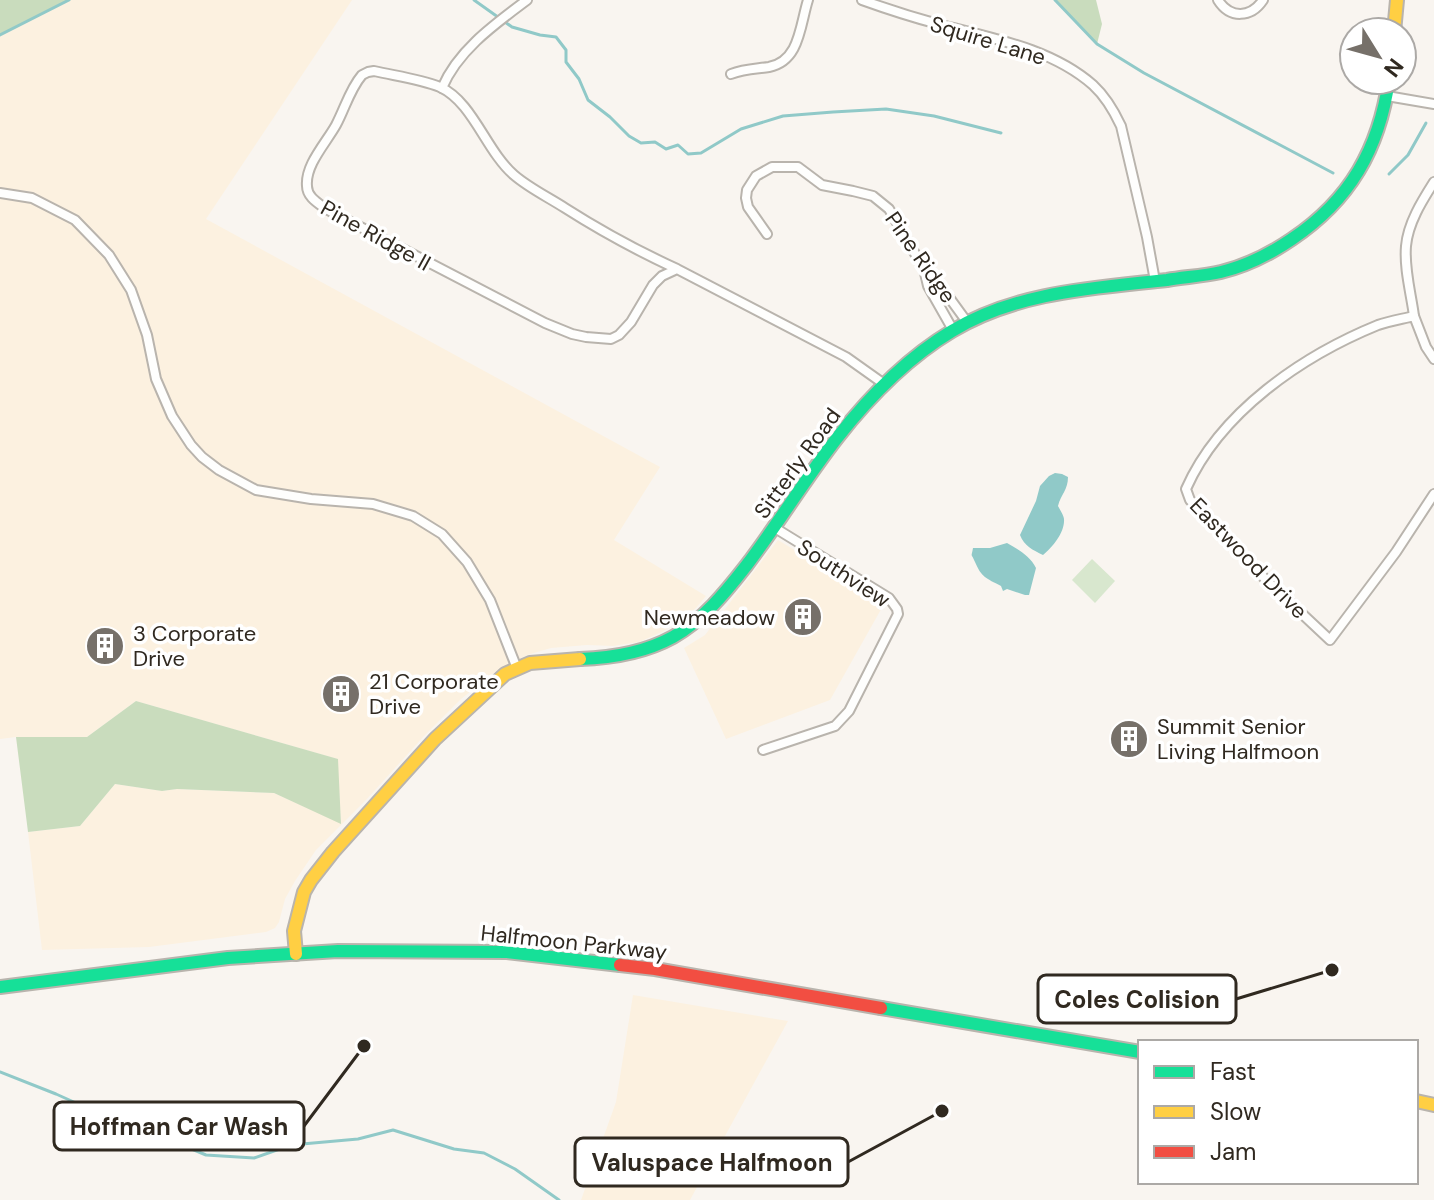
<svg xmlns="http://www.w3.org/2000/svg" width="1434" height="1200" font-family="'DM Sans',sans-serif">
<rect width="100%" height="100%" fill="#f9f5f0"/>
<g fill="#fcf1e0">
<path d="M69 0H352L206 219 660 467 614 540 706 596 696 608 684 618 662 632 639 642 613 646 587 645 551 648 527 655 499 669 461 699 425 735 366 800 316 850 295 881 285 899 279 922 275 928 266 932 149 947 42 950 28 832 80 826 115 784 162 791 177 789 274 793 341 823 337 759 136 701 87 737H16L0 739V35Z"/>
<path d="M778 540 884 604 830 700 726 739 684 648 705 635Z"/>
<path d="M633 995 788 1021 690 1200H581L616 1102Z"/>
</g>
<path fill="#d8e7ce" d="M1092 559 1115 581 1095 603 1072 580Z"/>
<g fill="#c9dcbd">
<path d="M0 0H69L0 35Z"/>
<path d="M1055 0H1096L1102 24 1097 44Z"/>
<path d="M136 701 338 759 341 824 274 793 177 789 162 791 115 784 80 826 28 832 16 737H87Z"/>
</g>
<g fill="#90c9c8">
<path d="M1055 473 1062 474 1068 477C1068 490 1061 494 1058 506 1059 508 1064 516 1064 519 1065 532 1053 547 1043 555 1033 550 1024 546 1020 535L1036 501 1040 486 1049 476Z"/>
<path d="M1007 543C1019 550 1030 556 1036 568L1029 595H1025L1007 589 1003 591 1001 586C986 578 982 578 975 562 971 552 971 559 973 548H990Z"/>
</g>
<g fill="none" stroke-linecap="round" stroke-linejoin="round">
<g stroke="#90c9c8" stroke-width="3">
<path d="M474 0 512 27 540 35 556 37 566 50V62L579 79 588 100 610 117 629 136 641 143 655 142 666 149 678 145 688 154 701 153 741 129 783 116 833 112 886 109 934 116 1001 133"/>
<path d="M1055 0 1097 44 1144 73 1333 173"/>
<path d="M0 35 69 0"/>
<path d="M1389 174 1408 155 1426 123"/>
<path d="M0 1072 56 1094 96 1112 129 1131 168 1139 206 1155 254 1158 291 1145 358 1139 393 1130 454 1149 484 1153 515 1169 559 1200"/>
</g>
<g stroke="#b9b4ad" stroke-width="12">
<g id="street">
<path d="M862 0C887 9 912 17 938 24 991 38 1051 48 1093 85 1105 96 1114 111 1121 126L1147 237 1155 281"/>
<path d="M1218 0C1230 19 1251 18 1263 0"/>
<path d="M731 74C744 69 755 69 769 67 800 61 800 25 808 0"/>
<path d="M442 88C458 50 495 24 527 0"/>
<path d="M1387 96 1434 104"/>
<path d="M0 193 32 198 75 220 109 255 131 290 147 335 156 379 172 416 191 445 202 457 219 470 256 490 311 499 373 504 413 516 442 534 467 562 490 600 516 666"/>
<path d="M767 234 748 207 746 198 747 190 756 176 772 167H798L822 185 853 191 873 196 889 209 924 269 935 278 967 322"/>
<path d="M677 269C638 251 601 231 565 208 548 197 529 188 514 175 486 151 473 102 440 87 420 79 396 76 374 71L368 72 362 75C350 89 345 108 336 125 326 143 305 165 307 186 307 197 318 203 326 209L545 323 572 334 586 337 611 339 619 335 631 322 653 285 662 276 677 269 846 357 884 384"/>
<path d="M924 269 928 286 953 330"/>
<path d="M1414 316C1411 293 1404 269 1406 246 1408 223 1422 201 1434 182"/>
<path d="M1434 359 1426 347 1414 316C1402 319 1389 321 1378 325 1302 356 1220 412 1186 489L1190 500 1268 582 1330 640 1396 552 1434 494"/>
<path d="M763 750 835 726 849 711 898 614 897 609 889 598 775 528"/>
</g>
</g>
<g stroke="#b9b4ad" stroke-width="16">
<g id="fast">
<path d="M580 659C612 658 644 653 673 637 703 620 725 593 746 566 778 524 805 479 837 438 869 397 907 358 952 331 1016 292 1094 288 1167 280 1185 277 1203 276 1221 272 1246 266 1270 254 1292 239 1350 200 1379 149 1389 80"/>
<path d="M0 987 228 958 338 951 507 952 620 965"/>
<path d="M881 1008 1140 1052"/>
</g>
</g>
<g stroke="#b9b4ad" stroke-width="16">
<g id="slow">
<path d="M1394 32 1397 0"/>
<path d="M296 954 294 931 304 892 311 880 333 852 435 739 505 674 530 663 580 659"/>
<path d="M1416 1101 1434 1105"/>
</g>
</g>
<g stroke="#b9b4ad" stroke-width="16">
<path id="jam" d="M620 965 655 969 881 1008"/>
</g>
<use href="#street" stroke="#fefefd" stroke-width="8"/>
<use href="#fast" stroke="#16e098" stroke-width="12"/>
<use href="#slow" stroke="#ffcf43" stroke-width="12"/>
<use href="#jam" stroke="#f24e42" stroke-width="12"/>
</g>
<defs>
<g id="building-disc" transform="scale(2)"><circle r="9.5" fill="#767069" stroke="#fff"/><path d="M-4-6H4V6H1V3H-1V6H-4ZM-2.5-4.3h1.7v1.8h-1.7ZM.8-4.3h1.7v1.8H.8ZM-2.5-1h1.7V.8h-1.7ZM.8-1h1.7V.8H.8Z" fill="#fff"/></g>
</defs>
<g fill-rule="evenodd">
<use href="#building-disc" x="803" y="617"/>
<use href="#building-disc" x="105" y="646"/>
<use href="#building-disc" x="341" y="694"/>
<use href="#building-disc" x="1129" y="739"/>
</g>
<g text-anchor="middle" stroke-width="7" stroke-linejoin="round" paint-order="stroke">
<g font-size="22" fill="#302920" stroke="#fff">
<text transform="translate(988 40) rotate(17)" y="8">Squire Lane</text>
<text transform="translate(376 235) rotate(29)" y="8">Pine Ridge II</text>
<text transform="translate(921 257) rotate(55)" y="8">Pine Ridge</text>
<text transform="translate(797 463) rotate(-54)" y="8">Sitterly Road</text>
<text transform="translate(1249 558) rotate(46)" y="8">Eastwood Drive</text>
<text transform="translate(844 573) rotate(33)" y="8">Southview</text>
<text transform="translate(574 942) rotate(6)" y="8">Halfmoon Parkway</text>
</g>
<g font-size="22" fill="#302920" stroke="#fff" text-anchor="start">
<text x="775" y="625" text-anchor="end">Newmeadow</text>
<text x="133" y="641">3 Corporate<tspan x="133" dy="25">Drive</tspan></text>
<text x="369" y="689">21 Corporate<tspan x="369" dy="25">Drive</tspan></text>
<text x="1157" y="734">Summit Senior<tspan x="1157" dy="25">Living Halfmoon</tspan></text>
</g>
</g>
<path fill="none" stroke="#302920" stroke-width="3" d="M1332 970L1236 999M364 1046L304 1126M942 1111L848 1162"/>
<g fill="#302920" stroke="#fff" stroke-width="3">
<circle cx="1332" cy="970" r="8"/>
<circle cx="364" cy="1046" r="8"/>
<circle cx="942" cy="1111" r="8"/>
</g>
<g fill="#fff" stroke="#302920" stroke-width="3">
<rect x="1038" y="975" width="198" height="48" rx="8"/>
<rect x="54" y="1102" width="250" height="48" rx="8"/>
<rect x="575" y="1138" width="273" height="48" rx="8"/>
</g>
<g font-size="24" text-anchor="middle" font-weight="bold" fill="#302920">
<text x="1137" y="1008">Coles Colision</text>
<text x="179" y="1135">Hoffman Car Wash</text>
<text x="712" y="1171">Valuspace Halfmoon</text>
</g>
<rect x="1138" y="1040" width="280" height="144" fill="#ffffff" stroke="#aca9a6" stroke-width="2"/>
<rect x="1154" y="1066" width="40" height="12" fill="#16e098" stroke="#aca9a6" stroke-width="2"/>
<text x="1210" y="1080" font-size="24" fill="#302920">Fast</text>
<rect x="1154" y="1106" width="40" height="12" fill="#ffcf43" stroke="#aca9a6" stroke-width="2"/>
<text x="1210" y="1120" font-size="24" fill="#302920">Slow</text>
<rect x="1154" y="1146" width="40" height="12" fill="#f24e42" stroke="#aca9a6" stroke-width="2"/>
<text x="1210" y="1160" font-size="24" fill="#302920">Jam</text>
<g transform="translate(1378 56) rotate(127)"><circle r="38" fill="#ffffff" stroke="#aca9a6" stroke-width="2"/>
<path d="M0-6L14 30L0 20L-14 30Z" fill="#767069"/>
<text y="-12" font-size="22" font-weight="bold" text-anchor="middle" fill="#302920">N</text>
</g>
</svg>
